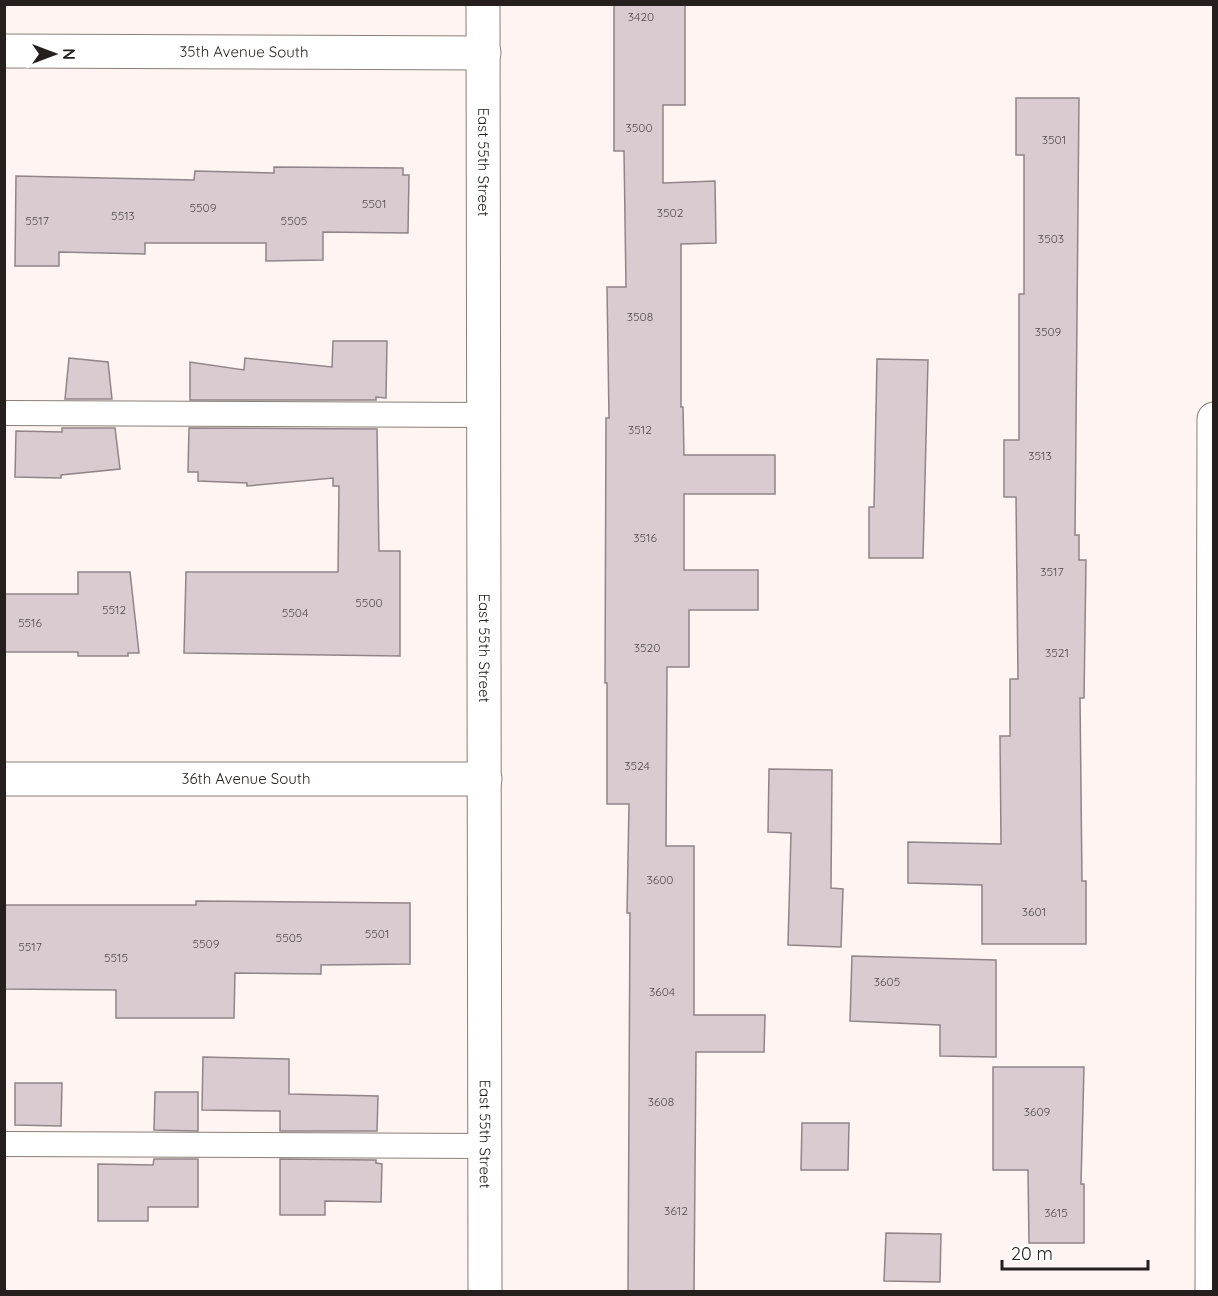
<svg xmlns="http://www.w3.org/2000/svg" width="1218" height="1296" font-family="Quicksand,sans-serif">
<rect width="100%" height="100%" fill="#fef5f2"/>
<g fill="#dacbd1" stroke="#918489" stroke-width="1.5">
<path d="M614 4H685V105H663V183L715 181 716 243 681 244V407H683L684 455H775V494H684V570H758V610H689V667H667L666 846H694V1015H765L764 1052H696L694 1292H628L630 913H627L629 804H607V683H605L606 418H609L607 287H626L624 151H614Z"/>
<path d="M1016 98H1079L1075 535H1079V560H1086L1084 698H1080L1082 881H1086V944H982V885L908 883V842L1001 844 1000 736H1010V679H1018L1016 497H1004V440H1019V294H1024V155H1016Z"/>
<path d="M274 167 403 168V175H409L408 233 323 232V260L266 261V243H145V254L59 252V266H15L16 176 194 180 195 171 274 173Z"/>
<path d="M333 341H387L386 398 376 397V400H190V362L244 370 245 358 332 367Z"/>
<path d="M69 358 108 362 112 399H65Z"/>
<path d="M877 359 928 360 923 558H869V507H874Z"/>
<path d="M62 428H115L120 469 61 475V478L15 477 16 431 62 432Z"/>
<path d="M189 428 377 429 379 551H400V656L184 653 186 572H338L339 486H333V478L247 486V483L198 481V472H188Z"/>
<path d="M78 572H130L139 653H128V656H78V652H4V594H78Z"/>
<path d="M769 769 832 770 831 888 843 889 841 947 788 945 791 833 768 832Z"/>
<path d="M196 901 410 903V964L321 965V974L235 973 234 1018H116V990L4 989V905H196Z"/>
<path d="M852 956 996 960V1057L940 1056V1025L850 1021Z"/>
<path d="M203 1057 289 1059V1094L378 1096 377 1131H280V1111L202 1110Z"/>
<path d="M993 1067H1084L1081 1184H1084V1243H1029L1028 1170H993Z"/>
<path d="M15 1083H62L61 1126 15 1125Z"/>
<path d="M155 1092H198V1131L154 1130Z"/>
<path d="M802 1123H849L848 1170H801Z"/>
<path d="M154 1159H198V1207H148V1221H98V1164L153 1165Z"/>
<path d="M280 1159 376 1160V1163L382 1164 381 1202 325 1201V1215H280Z"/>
<path d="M886 1233 941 1234 940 1282 884 1281Z"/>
</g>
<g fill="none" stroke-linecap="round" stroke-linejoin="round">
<g stroke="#8a7e78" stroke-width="26">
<g id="service">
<path d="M4 413 484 415"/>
<path d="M4 1144 484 1146"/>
</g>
</g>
<g stroke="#8a7e78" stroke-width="35">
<g id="minor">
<path id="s1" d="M483 4 485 1292"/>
<path id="s2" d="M4 51 484 53"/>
<path id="s3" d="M4 779H485"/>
<path d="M1212 1292 1214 419"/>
</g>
</g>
<use href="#service" stroke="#fff" stroke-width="24"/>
<use href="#minor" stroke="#fff" stroke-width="33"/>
</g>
<g text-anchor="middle" stroke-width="4.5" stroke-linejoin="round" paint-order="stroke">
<g font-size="12" fill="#524b4b">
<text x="641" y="21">3420</text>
<text x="639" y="132">3500</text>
<text x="1054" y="144">3501</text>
<text x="374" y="208">5501</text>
<text x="203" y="212">5509</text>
<text x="670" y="217">3502</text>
<text x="123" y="220">5513</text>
<text x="37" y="225">5517</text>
<text x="294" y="225">5505</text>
<text x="1051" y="243">3503</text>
<text x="640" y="321">3508</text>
<text x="1048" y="336">3509</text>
<text x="640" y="434">3512</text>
<text x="1040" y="460">3513</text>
<text x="645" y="542">3516</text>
<text x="1052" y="576">3517</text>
<text x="369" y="607">5500</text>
<text x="114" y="614">5512</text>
<text x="295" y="617">5504</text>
<text x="30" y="627">5516</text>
<text x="647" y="652">3520</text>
<text x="1057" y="657">3521</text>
<text x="637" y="770">3524</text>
<text x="660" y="884">3600</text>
<text x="1034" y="916">3601</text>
<text x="377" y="938">5501</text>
<text x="289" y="942">5505</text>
<text x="206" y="948">5509</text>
<text x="30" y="951">5517</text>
<text x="116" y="962">5515</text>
<text x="887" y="986">3605</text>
<text x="662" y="996">3604</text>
<text x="661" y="1106">3608</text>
<text x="1037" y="1116">3609</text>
<text x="676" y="1215">3612</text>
<text x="1056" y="1217">3615</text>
</g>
<g font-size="15" fill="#25201e" stroke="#fff">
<text dy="5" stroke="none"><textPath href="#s2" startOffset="240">35th Avenue South</textPath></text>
<text dy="5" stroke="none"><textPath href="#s1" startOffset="158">East 55th Street</textPath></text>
<text dy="5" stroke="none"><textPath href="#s1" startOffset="644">East 55th Street</textPath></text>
<text dy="5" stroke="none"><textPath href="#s3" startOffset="242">36th Avenue South</textPath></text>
<text dy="5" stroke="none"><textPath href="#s1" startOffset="1130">East 55th Street</textPath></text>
</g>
</g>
<rect width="1218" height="1296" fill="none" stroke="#25201e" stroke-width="12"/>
<g transform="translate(54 54) rotate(90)" stroke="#ffffff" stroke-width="4.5" paint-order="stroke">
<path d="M0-4.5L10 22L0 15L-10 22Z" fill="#25201e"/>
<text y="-9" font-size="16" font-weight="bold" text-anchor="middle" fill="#25201e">N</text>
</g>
<path d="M1002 1260v9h146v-9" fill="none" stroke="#25201e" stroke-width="3"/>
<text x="1011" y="1260" font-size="18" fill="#25201e" stroke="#ffffff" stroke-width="4.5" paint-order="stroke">20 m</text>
</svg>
